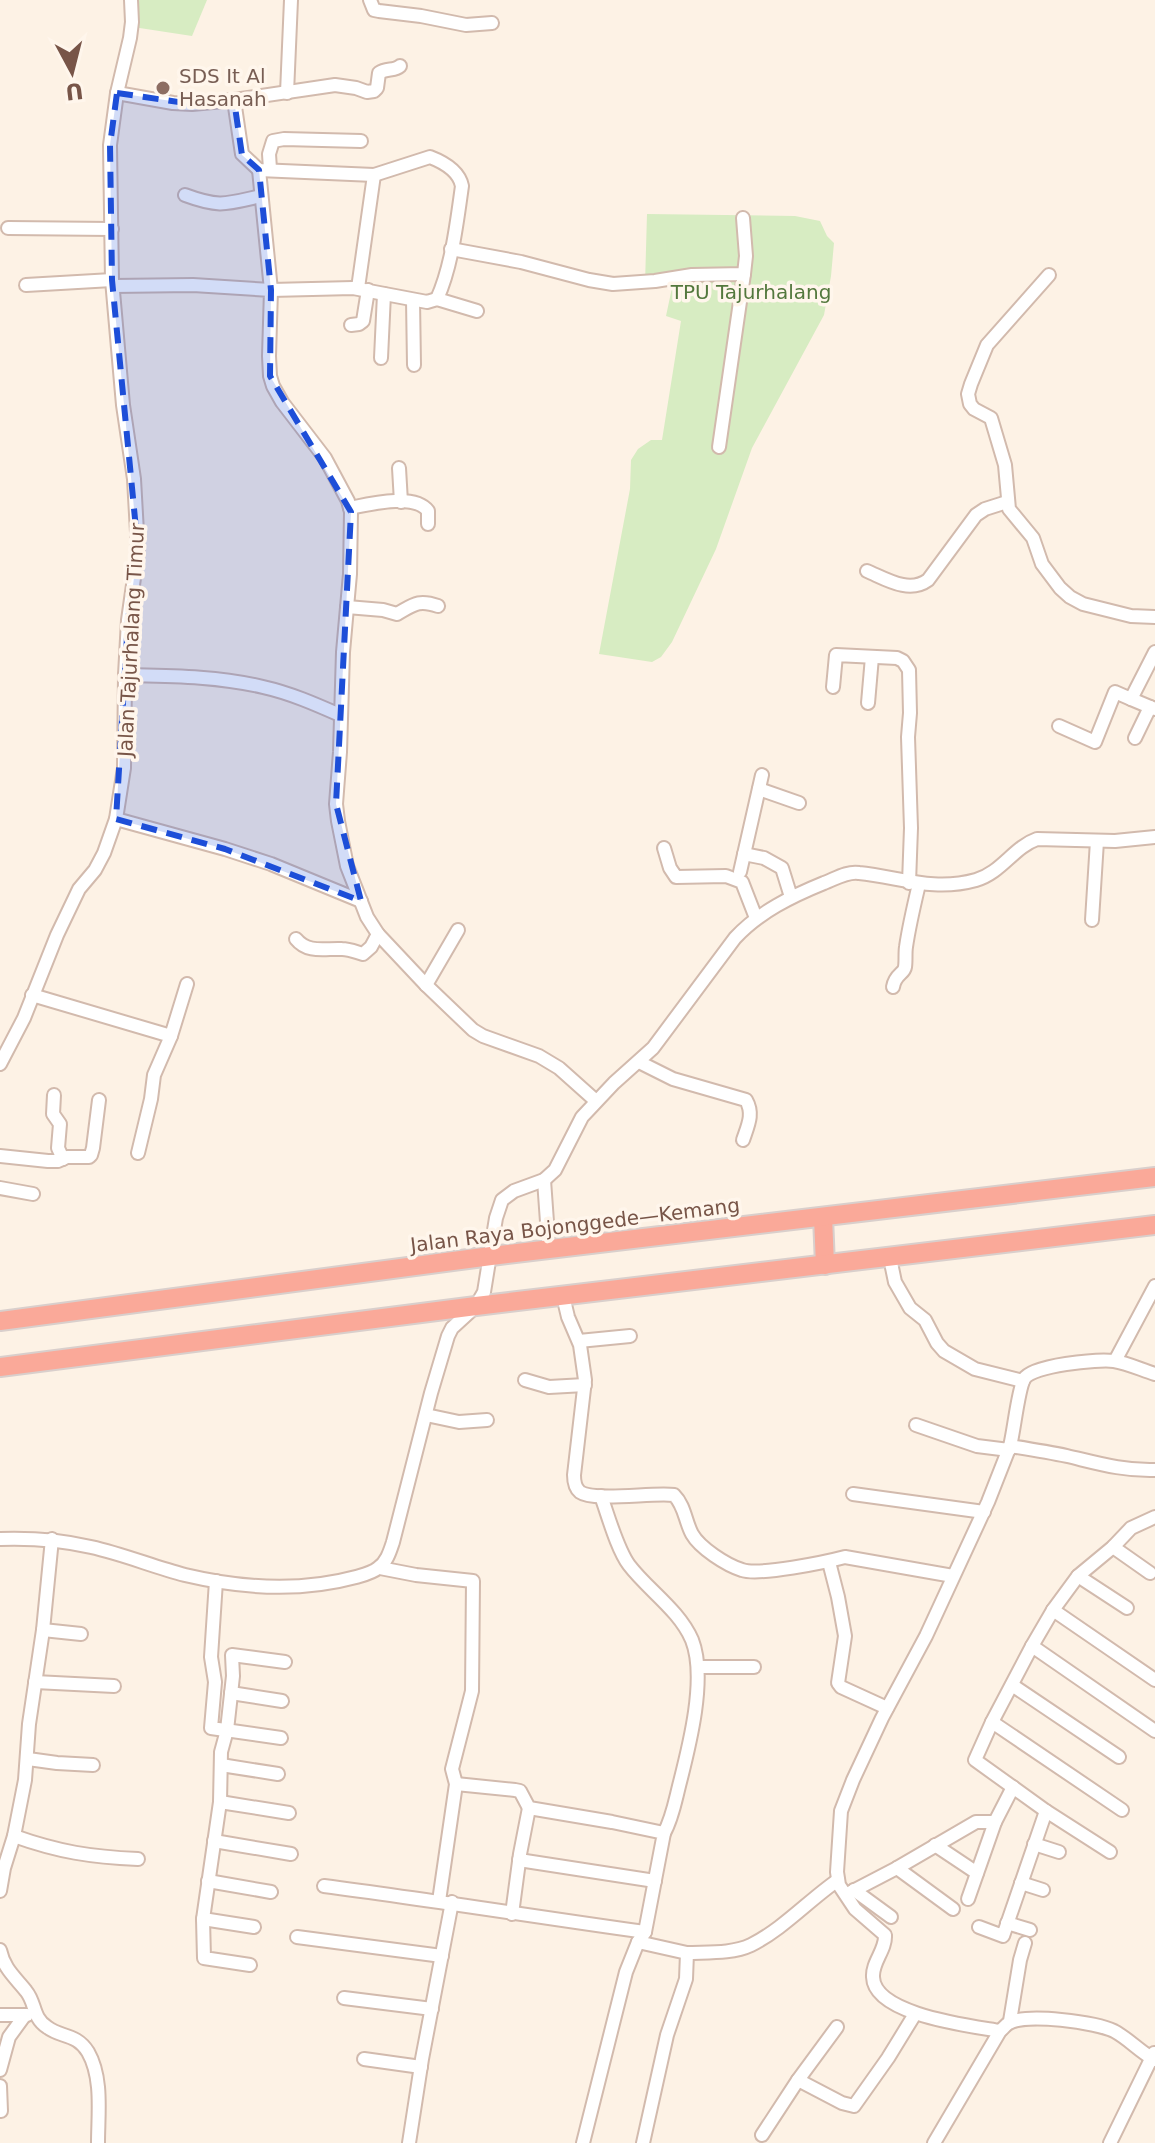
<svg xmlns="http://www.w3.org/2000/svg" width="1155" height="2143" font-family="'DejaVu Sans',sans-serif">
<rect width="100%" height="100%" fill="#fdf2e5"/>
<g fill="#d7ecc2">
<path d="M134 0H207L192 36 133 27Z"/>
<path d="M647 214 795 216 820 221 827 236 834 243 831 276 824 315 752 448 716 549 672 642 661 657 652 662 599 654 630 489 631 460 638 449 651 440H662L681 321 666 316 673 283 645 284Z"/>
</g>
<g fill="none" stroke-linecap="round" stroke-linejoin="round">
<g stroke="#d2baad" stroke-width="16">
<g id="minor">
<path d="M370 0 374 10 379 11 421 16 466 25 492 23"/>
<path d="M117 93 173 103 192 104 234 100 335 85 356 88 367 92 374 91 377 88 379 73C386 68 395 71 400 66"/>
<path d="M287 93 291 0"/>
<path d="M234 100 242 154 259 170 374 175 430 157C443 162 459 171 462 186 457 221 452 266 437 299"/>
<path d="M270 169 269 154 273 141 284 139 361 141"/>
<path d="M259 170 271 290 353 288 427 302 437 299 477 311"/>
<path d="M185 195C220 208 226 204 261 196"/>
<path d="M8 228 112 229"/>
<path d="M451 249 521 262 589 280 613 284 655 281 692 275 744 274 746 256 743 218"/>
<path d="M1049 275 987 345 971 384 968 394 970 404 974 409 991 418 1005 465 1009 509 1033 538 1042 564 1060 588 1070 597 1083 604 1131 616 1155 617"/>
<path d="M26 285 112 280"/>
<path d="M113 286 193 285 271 290 269 356 270 376 273 386 282 402 325 458 348 501 351 512 350 574 343 652 340 752 336 804 338 821 347 866 367 917 378 934 426 985 473 1030 483 1036 539 1056 559 1068 596 1101"/>
<path d="M358 288 374 175"/>
<path d="M413 300 414 365"/>
<path d="M351 325 359 324 363 321 368 290"/>
<path d="M381 358 384 294"/>
<path d="M719 447 744 274"/>
<path d="M399 468 401 502"/>
<path d="M350 508C370 504 415 493 428 511V524"/>
<path d="M867 571C886 579 909 594 928 580L976 515 985 509 1007 502"/>
<path d="M347 607 383 610 397 614C413 605 418 599 438 606"/>
<path d="M1155 652 1131 699 1155 709"/>
<path d="M125 675C171 676 218 676 263 687 290 693 315 704 340 715"/>
<path d="M833 687 836 655 897 658 903 661 909 670 910 713 908 737 911 828 909 883"/>
<path d="M868 703 872 657"/>
<path d="M1059 726 1095 742 1115 692 1131 699"/>
<path d="M1135 738 1150 707"/>
<path d="M759 789 799 803"/>
<path d="M116 819 225 849 271 864 361 901"/>
<path d="M664 848 670 868 676 877 726 876 742 882 756 918"/>
<path d="M744 854 764 858 782 868 791 897"/>
<path d="M740 872 762 775"/>
<path d="M1092 920 1097 841"/>
<path d="M296 939C308 954 326 948 342 949 349 949 356 952 363 954L371 947 378 934"/>
<path d="M426 985 458 930"/>
<path d="M893 987C895 974 904 974 905 967 906 961 905 953 906 947 909 926 914 905 919 884"/>
<path d="M32 995 171 1036 154 1075 151 1099 138 1153"/>
<path d="M171 1036 187 984"/>
<path d="M639 1062 673 1079 746 1100C754 1114 748 1125 743 1140"/>
<path d="M0 1064 24 1018 57 935 79 889 95 870 104 853 116 819 124 768 125 675 128 620 138 550 134 479 123 405 112 280 110 145 117 93 130 38 132 22 131 0"/>
<path d="M54 1095 53 1114 60 1124 58 1148 63 1159"/>
<path d="M0 1156 48 1161H58L67 1157H89L91 1155 93 1148 99 1100"/>
<path d="M544 1180 549 1250"/>
<path d="M0 1188 33 1194"/>
<path d="M890 1258 895 1282 910 1308 925 1320 937 1343 944 1351 975 1369 1023 1381"/>
<path d="M563 1296 568 1317 580 1345 585 1380 574 1475C574 1481 575 1488 580 1492 594 1502 654 1492 674 1495 685 1506 685 1521 692 1534 700 1548 726 1565 742 1570 759 1576 826 1562 845 1557L953 1576"/>
<path d="M579 1341 630 1336"/>
<path d="M1115 1361 1155 1286"/>
<path d="M1155 1374C1142 1370 1127 1363 1114 1361 1098 1359 1032 1365 1024 1379 1018 1390 1014 1431 1010 1446 1029 1449 1048 1452 1067 1456 1097 1463 1123 1471 1155 1470"/>
<path d="M525 1380 549 1387 585 1385"/>
<path d="M426 1415 459 1422 487 1420"/>
<path d="M916 1425 977 1446 1009 1450"/>
<path d="M853 1494 984 1512"/>
<path d="M601 1496C608 1515 617 1549 629 1565 648 1590 679 1610 692 1640 707 1678 689 1747 679 1786 675 1802 672 1819 664 1833"/>
<path d="M0 1539C31 1538 61 1540 91 1547 123 1554 154 1567 185 1575 240 1588 301 1592 356 1577 363 1575 372 1573 378 1568 387 1562 390 1551 393 1542L431 1393 448 1336 452 1328 476 1306 484 1292 496 1218 502 1200 514 1191 544 1180 555 1170 582 1117 614 1083 653 1048 735 938C759 912 792 896 824 883 835 879 847 871 859 873 900 877 933 892 976 880 1001 873 1014 847 1037 839L1115 841 1155 837"/>
<path d="M1113 1547 1150 1573"/>
<path d="M829 1562 838 1597 845 1636 838 1683 841 1687 887 1708"/>
<path d="M380 1568 416 1575 473 1581 472 1691 452 1769 456 1784 439 1901"/>
<path d="M1078 1576 1127 1608"/>
<path d="M216 1581 211 1657 215 1682 211 1728 281 1738"/>
<path d="M1053 1610 1155 1680"/>
<path d="M43 1630 81 1634"/>
<path d="M1032 1646 1155 1731"/>
<path d="M698 1667H754"/>
<path d="M35 1682 114 1686"/>
<path d="M1012 1685 1119 1757"/>
<path d="M231 1693 282 1701"/>
<path d="M992 1722 1122 1810"/>
<path d="M28 1759 57 1763 93 1765"/>
<path d="M221 1765 278 1774"/>
<path d="M456 1784 515 1790 520 1791 529 1808 612 1822 664 1833 645 1932 638 1942 626 1972 583 2143"/>
<path d="M220 1802 289 1813"/>
<path d="M14 1836C59 1852 91 1857 138 1859"/>
<path d="M214 1841 291 1854"/>
<path d="M1034 1844 1059 1852"/>
<path d="M935 1845 977 1873"/>
<path d="M1110 1852 1046 1811 975 1760 992 1722 1032 1646 1053 1610 1078 1576 1113 1547 1131 1528 1155 1517"/>
<path d="M519 1860 655 1881"/>
<path d="M897 1868 953 1909"/>
<path d="M208 1881 271 1892"/>
<path d="M1021 1883 1043 1890"/>
<path d="M324 1886C431 1900 538 1917 645 1932"/>
<path d="M854 1890 891 1917"/>
<path d="M0 1891 4 1868 14 1836 25 1780 29 1724 43 1630 52 1539"/>
<path d="M849 1893 897 1868 976 1822H995L1013 1787"/>
<path d="M968 1899 995 1822"/>
<path d="M512 1914 520 1854 529 1808"/>
<path d="M203 1919 254 1927"/>
<path d="M1007 1923 1030 1930"/>
<path d="M979 1927 1003 1936 1046 1811"/>
<path d="M297 1937 442 1956"/>
<path d="M638 1942 687 1953 686 1979 667 2035 643 2143"/>
<path d="M0 1950C4 1969 15 1977 26 1991 36 2003 32 2017 47 2027 61 2038 76 2033 88 2052 103 2078 98 2114 98 2143"/>
<path d="M687 1953C707 1952 732 1954 751 1945 783 1929 809 1900 838 1880"/>
<path d="M250 1965 204 1958 203 1919 220 1802 221 1752 227 1730 233 1676 232 1655 285 1662"/>
<path d="M344 1998 432 2009"/>
<path d="M0 2015H27"/>
<path d="M1010 2021 1020 1960 1025 1943"/>
<path d="M837 2027 798 2080 842 2103 854 2106 888 2058 915 2014"/>
<path d="M1000 2031C972 2026 874 2015 873 1977 872 1962 886 1950 885 1935L855 1909 839 1885 837 1872 841 1811 853 1780 882 1718 926 1636 988 1502 1010 1446"/>
<path d="M364 2059 421 2067"/>
<path d="M0 2070 9 2037 25 2015"/>
<path d="M0 2086 1 2111"/>
<path d="M762 2135 798 2080"/>
<path d="M409 2143 422 2059 452 1902"/>
<path d="M934 2143 1000 2031C1003 2029 1005 2025 1009 2023 1026 2013 1096 2022 1114 2031 1129 2039 1140 2052 1155 2060"/>
<path d="M1110 2143 1154 2053"/>
</g>
</g>
<g stroke="#d9cfcc" stroke-width="22">
<g id="highway">
<path d="M823 1217 825 1265"/>
<path d="M0 1321 491 1256 1155 1177"/>
<path d="M0 1367 476 1306 1155 1225"/>
</g>
</g>
<use href="#minor" stroke="#fff" stroke-width="12"/>
<use href="#highway" stroke="#faa999" stroke-width="18"/>
</g>
<path fill="#1d4ed8" fill-opacity="0.2" stroke="#1d4ed8" stroke-width="6" stroke-dasharray="16 10" stroke-linejoin="round" d="M117 93 192 104 234 100 242 155 259 170 271 290 270 376 351 512 336 804 361 901 225 849 116 819 128 620 138 550 112 280 110 145Z"/>
<circle fill="#8d6e63" stroke="#fff6ec" stroke-width="3" cx="163" cy="88" r="8"/>
<g text-anchor="middle" stroke-width="7" stroke-linejoin="round" paint-order="stroke">
<g font-size="20" fill="#785e54" stroke="#fff6ec" text-anchor="start">
<text x="179" y="83">SDS It Al<tspan x="179" dy="23">Hasanah</tspan></text>
</g>
<g font-size="20" fill="#53783d" stroke="#fff6ec">
<text x="751" y="299">TPU Tajurhalang</text>
</g>
<g font-size="20" fill="#785548" stroke="#fff6ec">
<text transform="translate(131 640) rotate(-87)" y="7">Jalan Tajurhalang Timur</text>
<text transform="translate(575 1225) rotate(-7)" y="7">Jalan Raya Bojonggede—Kemang</text>
</g>
</g>
<g transform="translate(72 72) rotate(173)" stroke="#fff6ec" stroke-width="6" paint-order="stroke">
<path d="M0-6L14 30L0 20L-14 30Z" fill="#785548"/>
<text y="-12" font-size="22" font-weight="bold" text-anchor="middle" fill="#785548">U</text>
</g>
</svg>
